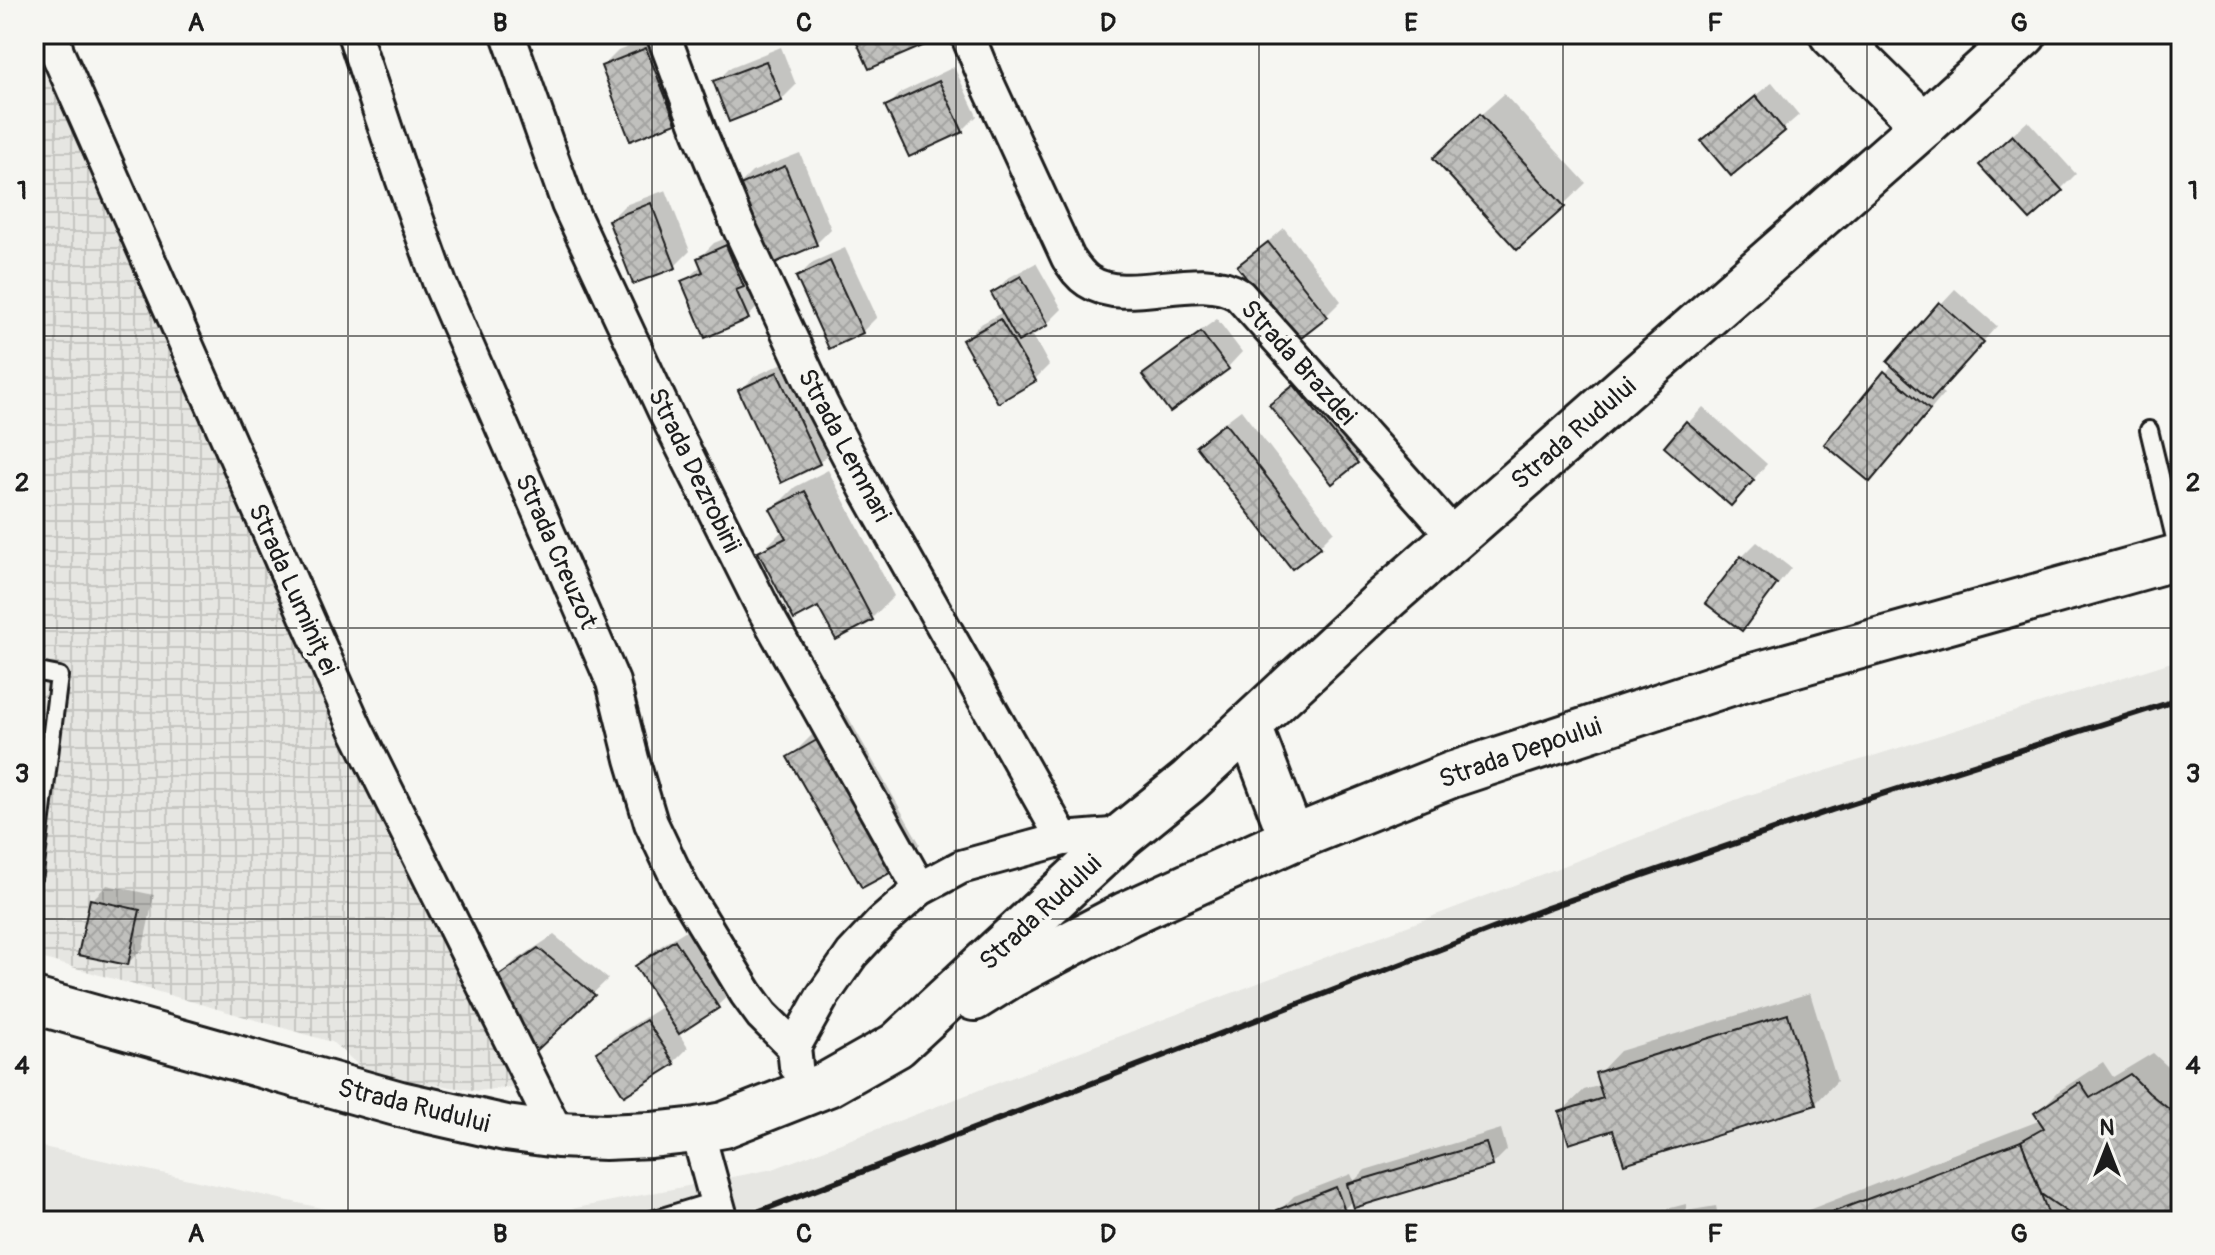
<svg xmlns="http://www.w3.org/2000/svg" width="2215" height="1255" font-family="Pangolin,sans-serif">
<defs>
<pattern id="industrial-grid" width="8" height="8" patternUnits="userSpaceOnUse" patternTransform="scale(2)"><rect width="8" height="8" fill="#e6e6e2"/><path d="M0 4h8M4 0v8" fill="none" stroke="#c5c5c1"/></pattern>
<pattern id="building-cross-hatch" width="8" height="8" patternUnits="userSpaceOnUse" patternTransform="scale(2)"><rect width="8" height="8" fill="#c0c0bd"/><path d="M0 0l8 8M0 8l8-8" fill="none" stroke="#a4a4a2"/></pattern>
</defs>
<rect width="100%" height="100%" fill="#f6f6f2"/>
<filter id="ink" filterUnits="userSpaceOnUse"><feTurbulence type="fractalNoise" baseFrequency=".0125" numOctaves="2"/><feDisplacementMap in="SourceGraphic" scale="16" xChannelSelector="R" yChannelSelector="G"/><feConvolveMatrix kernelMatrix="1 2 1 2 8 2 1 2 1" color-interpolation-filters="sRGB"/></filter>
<g filter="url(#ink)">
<g fill="#e6e6e2">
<path d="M2181 659V1221H511L773 1169 1746 796Z"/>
<path d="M34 1145 380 1221H34Z"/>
</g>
<path fill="url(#industrial-grid)" d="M34 50 365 763 479 1002 513 1087 477 1091 385 1077 364 1070 332 1042 34 956Z"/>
<g fill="#0003">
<path d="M661 34 690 106 675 121 603 66 618 51Z"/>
<path d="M856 34H934L924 44Z"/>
<path d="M781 47 796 85 781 100 716 82 731 67Z"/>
<path d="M954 67 977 116 962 131 887 107 902 92Z"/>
<path d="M1772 82 1799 115 1731 174 1719 126Z"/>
<path d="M1504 94 1586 183 1563 205 1457 136Z"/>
<path d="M2028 121 2076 174 2061 189 1996 150Z"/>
<path d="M800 153 831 229 816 244 737 187 752 172Z"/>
<path d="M666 190 690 251 675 266 610 220 625 205Z"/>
<path d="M1284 228 1341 301 1326 316 1239 267Z"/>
<path d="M741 232 762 302 748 317 683 282 702 265 699 258 714 243Z"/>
<path d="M845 248 877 317 862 332 798 277 813 262Z"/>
<path d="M1036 263 1062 309 1047 324 1031 332 1049 365 1034 380 965 340 979 325 1003 312 993 293 1008 278Z"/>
<path d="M1955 289 1997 326 1939 390 1944 394 1885 465 1870 480 1886 373 1941 304Z"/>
<path d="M1217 319 1242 352 1228 367 1145 375 1160 360Z"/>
<path d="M792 359 834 448 819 463 740 391 755 376Z"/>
<path d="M1310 372 1372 447 1357 462 1271 406Z"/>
<path d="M1703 407 1767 464 1746 488 1666 447Z"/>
<path d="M1241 410 1334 531 1320 545 1198 446 1213 431Z"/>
<path d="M828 470 894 596 872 618 819 604 760 553 783 530 773 509 795 487Z"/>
<path d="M1757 542 1791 568 1756 613 1741 628 1708 602 1742 557Z"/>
<path d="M847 715 920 844 897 866 790 757 812 735Z"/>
<path d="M107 885 154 895 143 948 128 963 92 900Z"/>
<path d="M691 927 732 992 717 1006 678 1032 688 1048 673 1063 599 1052 614 1037 663 1006 638 966 653 951Z"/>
<path d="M554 935 608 979 533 1051 500 976 515 961Z"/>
<path d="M1810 993 1837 1081 1815 1104 1615 1128 1561 1112 1584 1090 1601 1085 1598 1074 1620 1051Z"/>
<path d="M2153 1053 2181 1079V1221H2007L2006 1216 1994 1221H1780L2041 1120 2037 1113 2059 1091 2103 1062 2113 1077Z"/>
<path d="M1501 1129 1507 1150 1492 1165 1354 1199 1344 1209 1314 1221H1283L1279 1211 1294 1196 1351 1174 1354 1181 1365 1170Z"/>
<path d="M1686 1204V1211L1716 1206 1719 1221H1637L1644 1215Z"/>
</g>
<g fill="url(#building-cross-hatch)" stroke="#1c1c1c" stroke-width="2">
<path d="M853 34H921L925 45 869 69Z"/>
<path d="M646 48 676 123 630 141 601 66Z"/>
<path d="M766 61 782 101 729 122 713 81Z"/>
<path d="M939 81 963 132 909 157 885 106Z"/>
<path d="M1756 96 1785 131 1731 176 1701 141Z"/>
<path d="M1480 114 1565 207 1517 250 1433 158Z"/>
<path d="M2012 135 2063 191 2030 220 1979 165Z"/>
<path d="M785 166 817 245 768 266 735 187Z"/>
<path d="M651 203 676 268 633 284 608 220Z"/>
<path d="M1268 242 1328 317 1296 342 1237 266Z"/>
<path d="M726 245 744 287 736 290 749 319 705 338 681 281 703 272 697 258Z"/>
<path d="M830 261 863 333 829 349 796 277Z"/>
<path d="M1021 276 1048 325 1018 342 991 293Z"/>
<path d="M1939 302 1984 342 1931 401 1887 362Z"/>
<path d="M1000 319 1036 381 998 403 962 340Z"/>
<path d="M1201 332 1229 369 1170 412 1142 375Z"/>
<path d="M1884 371 1930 410 1870 482 1824 444Z"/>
<path d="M777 372 820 464 781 483 738 390Z"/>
<path d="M1294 385 1358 463 1332 484 1269 405Z"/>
<path d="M1686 421 1754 480 1731 506 1664 447Z"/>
<path d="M1225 423 1321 547 1292 569 1196 446Z"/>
<path d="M805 491 873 620 836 640 818 607 794 620 758 552 786 538 770 509Z"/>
<path d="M1741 556 1777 584 1742 631 1705 603Z"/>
<path d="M824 736 899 868 862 888 787 757Z"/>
<path d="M90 899 140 910 128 965 78 955Z"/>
<path d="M675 940 719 1008 679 1034 635 966Z"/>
<path d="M538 948 595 995 533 1054 519 1033 498 976Z"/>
<path d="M1788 1014 1816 1105 1624 1164 1613 1130 1569 1144 1559 1112 1603 1098 1595 1073Z"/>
<path d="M646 1020 675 1064 624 1096 596 1052Z"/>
<path d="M2130 1074 2149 1093 2181 1119V1221H2080L2041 1194 2021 1141 2044 1128 2034 1113 2080 1083 2090 1098Z"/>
<path d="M2021 1141 2051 1221H2005L2004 1219 1999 1221H1809Z"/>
<path d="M1486 1143 1493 1166 1354 1208 1347 1184Z"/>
<path d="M1336 1187 1345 1211 1319 1221H1281L1277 1210Z"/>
</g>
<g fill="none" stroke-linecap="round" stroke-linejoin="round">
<g stroke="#1c1c1c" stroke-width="22">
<g id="lane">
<path d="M2149 430 2179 555"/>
<path d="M34 671 59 676 34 874"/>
<path d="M649 1221 718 1200"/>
</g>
</g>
<g stroke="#1c1c1c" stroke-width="38">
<g id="street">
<path d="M53 34 57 52 356 729 558 1135"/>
<path d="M354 34 402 178 440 284 613 682 632 759 651 823 682 888 746 993 762 1015 794 1047"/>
<path d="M508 34 568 204 664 410 764 610 920 889"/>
<path d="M663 34 700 133 738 225 822 405 866 489 1063 839"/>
<path d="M967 34 985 78 1068 258C1074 267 1079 275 1088 281 1128 308 1198 268 1239 295L1455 537"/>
<path d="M796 1066 794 1047 822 997 852 954 882 922 920 889 961 867 1063 839 1124 834"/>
<path d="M697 1130 722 1221"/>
</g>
</g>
<g stroke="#1c1c1c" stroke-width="50">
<g id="secondary">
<path d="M1832 34 1924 125"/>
<path d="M1249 726 1292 839"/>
<path d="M974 998 1011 975 1127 914 1292 839 1451 775 1739 680 2181 556"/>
<path d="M34 1001 400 1104 506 1128 558 1135 605 1137 651 1135 697 1130 724 1125 828 1084 897 1045 1124 834 1188 782 1384 600 1924 125 2024 34"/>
</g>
</g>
<use href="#lane" stroke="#f6f6f2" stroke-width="16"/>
<use href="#street" stroke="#f6f6f2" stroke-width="32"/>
<use href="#secondary" stroke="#f6f6f2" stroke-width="44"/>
<path stroke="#1c1c1c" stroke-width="6" d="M734 1221 1547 908 1832 810 2181 699"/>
</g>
</g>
<path fill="none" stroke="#1c1c1c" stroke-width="2" stroke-opacity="0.55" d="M348 34V1221M652 34V1221M956 34V1221M1259 34V1221M1563 34V1221M1867 34V1221M34 336H2181M34 628H2181M34 919H2181"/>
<g text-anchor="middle" stroke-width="8" stroke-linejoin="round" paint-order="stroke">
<g font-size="26" fill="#1c1c1c" stroke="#f6f6f2">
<text transform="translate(1299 362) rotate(48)" y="9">Strada Brazdei</text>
<text transform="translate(1573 433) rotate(-41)" y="9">Strada Rudului</text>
<text transform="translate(845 445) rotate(62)" y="9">Strada Lemnari</text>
<text transform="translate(695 470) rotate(64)" y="9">Strada Dezrobirii</text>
<text transform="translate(557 551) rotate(66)" y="9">Strada Creuzot</text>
<text transform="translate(294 589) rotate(66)" y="9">Strada Luminiței</text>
<text transform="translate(1520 752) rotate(-19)" y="9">Strada Depoului</text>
<text transform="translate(1040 912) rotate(-43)" y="9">Strada Rudului</text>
<text transform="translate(414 1105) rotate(14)" y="9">Strada Rudului</text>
</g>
</g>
<rect width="2215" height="1255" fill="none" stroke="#f6f6f2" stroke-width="88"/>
<g transform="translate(2107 1147)" stroke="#f6f6f2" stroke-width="6" paint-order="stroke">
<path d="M0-6L14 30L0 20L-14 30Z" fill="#1c1c1c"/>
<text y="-12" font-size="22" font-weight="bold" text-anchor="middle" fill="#1c1c1c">N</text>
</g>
<rect x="44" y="44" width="2127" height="1167" fill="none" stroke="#1c1c1c" stroke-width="3"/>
<g font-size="26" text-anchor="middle" font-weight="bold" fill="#1c1c1c">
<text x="196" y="31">A</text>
<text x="500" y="31">B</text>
<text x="804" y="31">C</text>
<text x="1108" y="31">D</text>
<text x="1411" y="31">E</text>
<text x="1715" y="31">F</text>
<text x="2019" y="31">G</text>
<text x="22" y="199">1</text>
<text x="2193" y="199">1</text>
<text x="22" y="491">2</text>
<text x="2193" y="491">2</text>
<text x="22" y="782">3</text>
<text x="2193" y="782">3</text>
<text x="22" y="1074">4</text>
<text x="2193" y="1074">4</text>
<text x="196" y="1242">A</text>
<text x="500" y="1242">B</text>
<text x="804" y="1242">C</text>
<text x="1108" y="1242">D</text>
<text x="1411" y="1242">E</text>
<text x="1715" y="1242">F</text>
<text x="2019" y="1242">G</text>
</g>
</svg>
